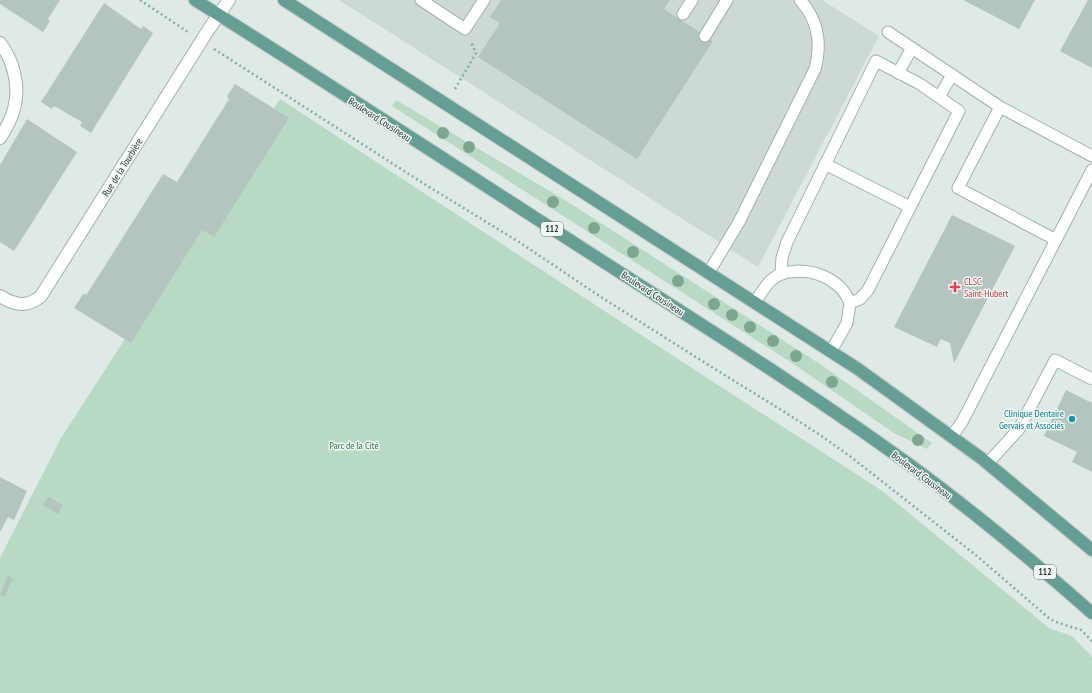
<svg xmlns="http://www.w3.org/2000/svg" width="1092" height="693" font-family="'PT Sans Narrow',sans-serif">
<rect width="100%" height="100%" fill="#dfeae6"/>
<path fill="#cdd9d5" d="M339 0H822L879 36 758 267Z"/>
<g fill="#b8dac4">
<path d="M280 99 704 376 881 490 1049 628 1072 636 1092 657V693H0V558L61 438Z"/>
<path d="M396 100 565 200 817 362 932 443 927 449 894 433 795 365 392 106Z"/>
</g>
<g fill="#b4c4bf">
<path d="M0 0H60L48 19 50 21 43 32 0 4Z"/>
<path d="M501 0H670L664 9 713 41 637 159 478 57 500 23 490 17Z"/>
<path d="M963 0H1035L1019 29Z"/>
<path d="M1088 0H1092V68L1060 51Z"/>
<path d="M104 3 141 29 143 26 153 33 91 133 80 126 82 122 54 106 52 109 41 102Z"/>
<path d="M235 84 289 118 214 237 202 230 131 343 74 308 83 294H87L163 174 177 182 229 99 227 96Z"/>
<path d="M27 119 77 152 14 251 0 242V165Z"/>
<path d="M952 215 1015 246 954 363 950 343 941 339 937 347 894 327Z"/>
<path d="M1066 390 1092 403V472L1072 462 1077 452 1044 436Z"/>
<path d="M0 477 27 491 14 520 8 517 0 532Z"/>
<path d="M48 497 63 505 58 514 43 505Z"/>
<path d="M8 576 13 578 5 596 0 595Z"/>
</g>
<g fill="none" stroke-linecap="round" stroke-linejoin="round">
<g stroke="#a2b1ad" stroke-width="13">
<g id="service">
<path d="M421 0 465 29 484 0"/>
<path d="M683 14 692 0"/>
<path d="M888 32 1000 107"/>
<path d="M705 36 727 0"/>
<path d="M898 73 912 48"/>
<path d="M939 97 952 75"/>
<path d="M825 164 910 207"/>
<path d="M1056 240 958 188 1000 107 1092 156"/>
<path d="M709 272 739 222 815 69C822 43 818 20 800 0"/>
<path d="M781 274 782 258 787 242 876 61 920 84 959 111 868 290 860 299 850 303"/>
<path d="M755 302C761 294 766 283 774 278 778 275 783 273 789 272 813 268 841 279 850 303L847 323 831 351"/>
<path d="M952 436 962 422 1092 170"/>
<path d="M988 463 1019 429 1055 360 1092 379"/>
</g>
</g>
<g stroke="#a2b1ad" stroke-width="14">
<g id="minor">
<path d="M0 43C14 61 20 87 14 109 11 120 6 129 0 138"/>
<path d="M0 296C14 305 27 308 41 296L207 32 229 0"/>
</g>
</g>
<g stroke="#bcc4c2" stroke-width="14">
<g id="primary">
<path d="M195 0C325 81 453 165 582 248 692 319 804 388 910 465 973 511 1033 561 1092 613"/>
<path d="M284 0 858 369 981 458 1092 550"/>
</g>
</g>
<g stroke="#80aca1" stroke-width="2.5" stroke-dasharray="2 3" stroke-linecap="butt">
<path d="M140 0 188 32"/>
<path d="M214 49 426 185 519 242 601 297 710 366 783 411 820 435 851 457 977 556 1050 619 1056 622 1081 630 1092 641"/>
<path d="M455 89 476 53 471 42"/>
</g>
<use href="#service" stroke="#fff" stroke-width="11"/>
<use href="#minor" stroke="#fff" stroke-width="12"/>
<use href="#primary" stroke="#659e93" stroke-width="12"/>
</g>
<g fill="#7da690">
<circle cx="443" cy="133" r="6"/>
<circle cx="469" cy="147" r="6"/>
<circle cx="553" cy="202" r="6"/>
<circle cx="594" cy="228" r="6"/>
<circle cx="633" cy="252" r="6"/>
<circle cx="678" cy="281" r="6"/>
<circle cx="714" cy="304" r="6"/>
<circle cx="732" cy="315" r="6"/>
<circle cx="750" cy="327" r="6"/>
<circle cx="773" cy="341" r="6"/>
<circle cx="796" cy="356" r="6"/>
<circle cx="832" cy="382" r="6"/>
<circle cx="918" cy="440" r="6"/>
</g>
<path fill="#e0444e" stroke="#eff6f3" stroke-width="1.5" d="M953 281h4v4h4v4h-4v4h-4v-4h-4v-4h4z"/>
<circle fill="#0f9aa8" stroke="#eff6f3" stroke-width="1.5" cx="1072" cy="419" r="4"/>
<g text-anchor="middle" stroke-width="3" stroke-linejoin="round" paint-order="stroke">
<g fill="#eff6f3" stroke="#5f726d" stroke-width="1">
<rect x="541" y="222" width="22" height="14" rx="3"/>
<rect x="1034" y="565" width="22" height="14" rx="3"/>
</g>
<g font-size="9" font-weight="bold" fill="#213934">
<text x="552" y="232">112</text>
<text x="1045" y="575">112</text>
</g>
<g font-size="10" fill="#213934" stroke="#eff6f3">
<text transform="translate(380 119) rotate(33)" y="4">Boulevard Cousineau</text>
<text transform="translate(122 167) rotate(-58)" y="4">Rue de la Tourbière</text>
<text transform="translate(653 293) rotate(33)" y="4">Boulevard Cousineau</text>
<text transform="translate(922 475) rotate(37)" y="4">Boulevard Cousineau</text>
</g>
<g font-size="10" fill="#be3a42" stroke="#eff6f3" text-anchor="start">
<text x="964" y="285">CLSC<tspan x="964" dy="12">Saint-Hubert</tspan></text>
</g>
<g font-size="10" fill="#0d838f" stroke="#eff6f3" text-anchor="end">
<text x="1064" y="417">Clinique Dentaire<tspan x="1064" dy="12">Gervais et Associés</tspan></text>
</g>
<g font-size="10" fill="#2d6e4a" stroke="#eff6f3">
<text x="354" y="449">Parc de la Cité</text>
</g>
</g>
</svg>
